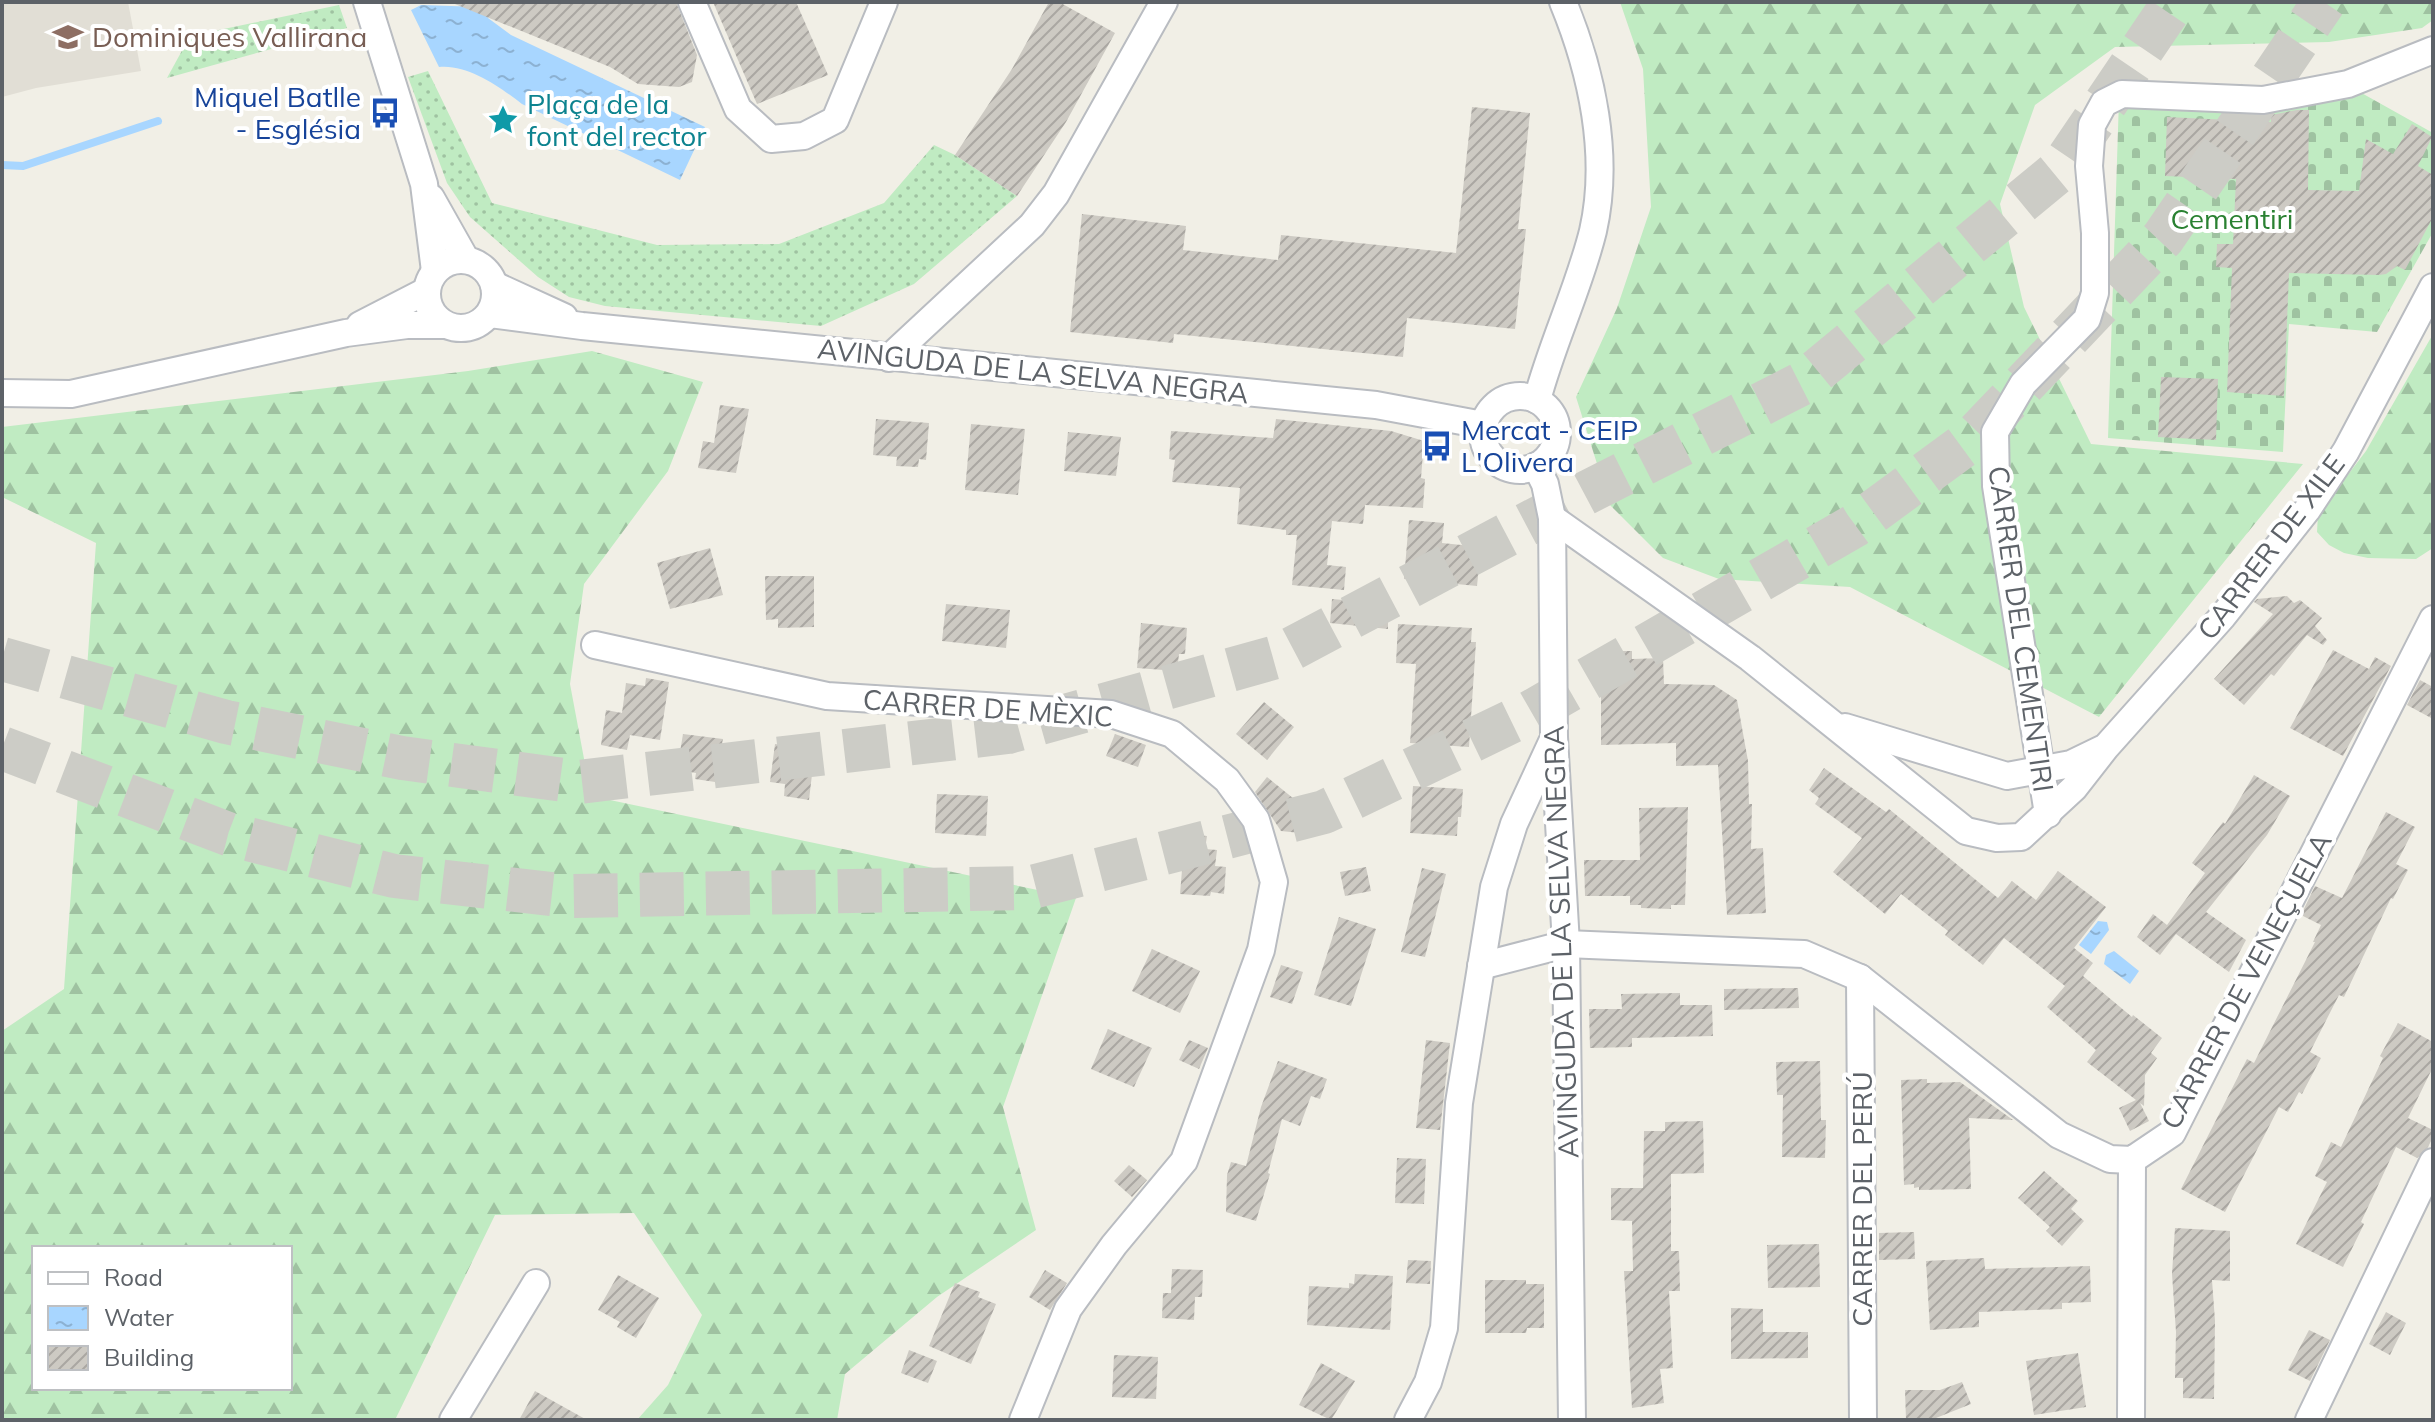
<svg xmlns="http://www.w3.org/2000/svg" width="2435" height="1422" font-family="Mulish,sans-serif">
<defs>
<pattern id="grass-dots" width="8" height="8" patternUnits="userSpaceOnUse" patternTransform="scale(2)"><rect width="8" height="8" fill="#c0ebc2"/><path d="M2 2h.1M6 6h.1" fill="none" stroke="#9fc2a1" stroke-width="1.8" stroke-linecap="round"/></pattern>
<pattern id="forest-firs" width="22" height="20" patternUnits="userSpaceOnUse" patternTransform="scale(2)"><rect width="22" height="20" fill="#c0ebc2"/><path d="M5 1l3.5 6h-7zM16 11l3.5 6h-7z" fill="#9fc2a1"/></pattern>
<pattern id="cemetery-stones" width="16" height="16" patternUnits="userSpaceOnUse" patternTransform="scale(2)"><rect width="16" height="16" fill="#c0ebc2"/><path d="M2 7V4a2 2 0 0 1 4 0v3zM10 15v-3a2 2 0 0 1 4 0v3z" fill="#9fc2a1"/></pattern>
<pattern id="water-ripples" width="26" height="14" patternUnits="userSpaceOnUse" patternTransform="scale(2)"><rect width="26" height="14" fill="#a8d6ff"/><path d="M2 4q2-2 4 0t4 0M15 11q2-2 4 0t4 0" fill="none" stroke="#8cb1d2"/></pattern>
<pattern id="building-hatch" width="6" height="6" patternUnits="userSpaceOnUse" patternTransform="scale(2)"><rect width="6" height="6" fill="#cdcac3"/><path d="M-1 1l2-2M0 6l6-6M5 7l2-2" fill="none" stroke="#aaa7a2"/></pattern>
</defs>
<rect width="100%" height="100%" fill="#f1efe6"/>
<path fill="#e1ded5" d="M2 2H128L141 71 36 88 2 97Z"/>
<g fill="url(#grass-dots)">
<path d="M339 5 347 28 167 78 190 36Z"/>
<path d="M428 71 492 203 657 245 779 244 884 203 934 145 955 155 1017 196 914 284 821 326 605 306 569 297 538 277 470 217 447 183 408 77Z"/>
</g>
<g fill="url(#forest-firs)" fill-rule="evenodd">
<path d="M1620 2H2433V20L2422 28 2329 42 2115 47 2035 105 2000 204 2024 307 2091 444 2303 464 2099 717 1850 587 1719 579 1663 558 1610 505 1576 397 1617 308 1651 207 1643 69Z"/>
<path d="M2433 334V548L2416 559 2368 558 2344 553 2329 545 2317 532 2318 514 2366 451Z"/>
<path d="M592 351 703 382 668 471 584 584 570 684 591 796 1076 898 1003 1107 1036 1230 937 1297 845 1374 837 1420H637L668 1385 702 1315 634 1213 495 1215 395 1420H2V1031L64 989 96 543 2 497V427L468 371ZM34 1248H290V1388H34Z"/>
</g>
<path fill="url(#cemetery-stones)" d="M2358 91 2433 133V232L2377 332 2289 324 2283 452 2108 438 2119 99Z"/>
<g fill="url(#water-ripples)">
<path d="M421 5 481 7 488 18 511 35 705 127 680 180 522 104C500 87 468 64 439 67L411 10Z"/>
<path d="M2098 921 2107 922 2109 930 2091 954 2079 945Z"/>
<path d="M2114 951 2139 971 2130 984 2104 964 2106 955Z"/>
</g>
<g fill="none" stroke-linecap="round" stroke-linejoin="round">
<path stroke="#a8d6ff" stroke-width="8" d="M2 165 23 166 158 121"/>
</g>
<g fill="url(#building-hatch)">
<path d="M450 2H676L697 55 692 82 679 87 638 84 610 67Z"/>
<path d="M713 2H796L828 75 757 104Z"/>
<path d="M1049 2H1059L1115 33 1066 122 1017 196 955 155 1012 69Z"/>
<path d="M1472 107 1530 113 1518 229H1526L1515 329 1407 318 1403 357 1174 334 1173 343 1070 332 1082 214 1186 226 1183 250 1278 260 1281 235 1456 253Z"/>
<path d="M2297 110H2309L2308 190 2359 191 2366 139 2393 154 2412 124 2432 137 2418 166 2433 175V217L2405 270 2397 266 2386 274 2379 275 2289 273 2284 396 2227 392 2232 268 2216 267 2217 244H2233L2236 179 2165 176 2167 117 2271 122V115Z"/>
<path d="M2161 377 2218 379 2216 440 2158 437Z"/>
<path d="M720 405 749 409 736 473 698 468 703 441 714 443Z"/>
<path d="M876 419 929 423 926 460 919 459 918 467 896 466 897 457 873 455Z"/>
<path d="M1276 419 1391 431 1424 441 1421 478 1425 479 1423 508 1365 505 1363 524 1332 521 1327 565 1346 567 1344 590 1292 585 1297 535H1286V530L1237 524 1240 488 1172 482 1175 460 1169 459 1171 431 1273 438Z"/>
<path d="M971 424 1025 429 1018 495 965 490Z"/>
<path d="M1068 432 1121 437 1116 476 1064 471Z"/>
<path d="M1409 520 1444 523 1442 543 1481 547 1477 586 1404 579Z"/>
<path d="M710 548 723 595 670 609 657 563Z"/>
<path d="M765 576H814V627L778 628V619L766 620Z"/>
<path d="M2287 596 2294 603 2300 600 2322 618 2315 626 2327 640 2323 645 2307 635 2274 676 2271 674 2244 705 2214 679 2273 614 2254 602 2257 599Z"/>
<path d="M1332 599 1388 604V629L1330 623Z"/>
<path d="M946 604 1010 610 1006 648 942 641Z"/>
<path d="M1141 623 1187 628 1185 654H1179L1177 671 1137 668Z"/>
<path d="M1398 624 1472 628 1471 642H1476L1469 747 1410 743 1416 664 1396 663Z"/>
<path d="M2333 650 2369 669 2375 657 2391 666 2343 756 2290 728Z"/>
<path d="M1601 651H1632V659L1663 658 1664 684 1714 685 1737 700 1748 761 1749 804H1752L1751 849 1763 848 1766 913 1727 915 1718 765 1676 766V743L1601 745Z"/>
<path d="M646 678 669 682 660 740 630 735 627 750 601 745 606 710 622 713 626 683 645 686Z"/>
<path d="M2420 680 2433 687V719L2407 705Z"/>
<path d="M1264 702 1294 727 1267 760 1236 734Z"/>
<path d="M683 734 723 739 721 748 726 761 722 783 695 779 696 773 677 770Z"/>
<path d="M1115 734 1146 745 1138 767 1106 756Z"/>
<path d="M775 744 815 749 809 800 784 796 785 784 770 782Z"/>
<path d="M1824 768 1886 812 1889 809 1998 898 2012 881 2036 900 2058 871 2106 907 2074 948 2093 963 2083 976 2132 1017 2133 1015 2162 1038 2151 1053 2157 1058 2145 1075 2144 1106 2140 1103 2149 1121 2130 1131 2119 1108 2136 1100 2087 1062 2096 1050 2047 1007 2065 986 2004 938 1983 965 1945 935 1948 931 1901 894 1885 914 1833 872 1862 838 1815 804 1819 798 1809 790Z"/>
<path d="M2254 775 2290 796 2267 835 2206 912 2246 940 2229 972 2176 934 2160 955 2137 937 2153 914 2167 925 2205 873 2192 863 2223 822 2225 824Z"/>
<path d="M1267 777 1304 807 1300 833 1281 831 1255 792Z"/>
<path d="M1413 786 1463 789 1461 817H1458L1457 836 1410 833Z"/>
<path d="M937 794 988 796 986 836 935 833Z"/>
<path d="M1688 807 1685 905H1671V909L1641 908V905H1630V896H1585L1584 860H1640L1639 808Z"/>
<path d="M2386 812 2415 827 2396 864 2408 870 2393 899 2391 898 2344 997 2339 995 2310 1052 2321 1058 2302 1094 2299 1092 2288 1112 2279 1107 2225 1212 2181 1189 2247 1059 2254 1063 2315 942H2313L2321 925 2301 915 2315 886 2342 898Z"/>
<path d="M1185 834 1207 836 1205 849 1217 850 1215 866 1226 867 1224 894 1211 892 1210 896 1180 894Z"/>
<path d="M1366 867 1371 891 1345 896 1340 872Z"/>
<path d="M1422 868 1446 874 1425 957 1401 952Z"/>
<path d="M1339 917 1376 929 1351 1006 1314 995Z"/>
<path d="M1152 949 1200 971 1180 1013 1132 991Z"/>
<path d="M1281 965 1303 972 1292 1004 1270 997Z"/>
<path d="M1798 988 1799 1008 1724 1010V989Z"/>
<path d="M1680 993V1005H1712L1713 1036 1632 1038V1047L1590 1048 1589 1009H1622L1621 994Z"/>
<path d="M2398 1023 2433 1042V1067L2408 1118 2433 1130V1137L2428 1147 2417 1158 2396 1147 2361 1222 2364 1224 2343 1267 2296 1244 2327 1182 2315 1176 2331 1142 2341 1147 2383 1058 2380 1056Z"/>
<path d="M1108 1029 1152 1048 1134 1087 1091 1069Z"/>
<path d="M1189 1040 1208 1048 1199 1069 1179 1060Z"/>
<path d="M1426 1040 1450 1043 1440 1130 1416 1128Z"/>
<path d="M1278 1061 1327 1079 1320 1099 1311 1096 1300 1126 1282 1119 1268 1173 1270 1174 1256 1221 1226 1212 1227 1175 1231 1162 1246 1166 1261 1107Z"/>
<path d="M1820 1061 1821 1120H1826L1825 1158 1782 1157 1783 1095H1777L1776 1062Z"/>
<path d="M1927 1079V1083L1960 1082 2013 1120 1969 1118 1971 1189 1919 1190V1187L1914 1188V1184L1904 1185 1901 1080Z"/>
<path d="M1703 1121 1704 1173 1671 1174V1251H1679L1680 1291H1669L1673 1368 1660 1369 1664 1403 1632 1408 1624 1271H1633L1632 1221 1611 1220V1188H1643L1644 1131H1665V1122Z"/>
<path d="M1397 1158 1426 1159 1424 1204 1395 1203Z"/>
<path d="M1129 1165 1147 1180 1132 1197 1114 1181Z"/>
<path d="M2044 1171 2078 1201 2071 1209 2084 1221 2062 1246 2046 1231 2050 1227 2018 1198Z"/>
<path d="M2175 1228 2230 1231V1281L2212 1280 2215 1321 2214 1399 2183 1398V1378H2175L2176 1332 2172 1274Z"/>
<path d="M1914 1232 1915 1259 1879 1260V1233Z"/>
<path d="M1819 1244 1820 1287 1768 1288 1767 1245Z"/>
<path d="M1984 1258 1985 1269 2090 1266 2091 1302 2062 1303V1309L1979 1312V1327L1930 1330 1926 1261Z"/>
<path d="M1408 1260 1431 1261 1430 1284 1406 1283Z"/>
<path d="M1172 1269 1203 1270 1202 1297H1195L1194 1320 1162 1318 1163 1293H1171Z"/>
<path d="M1045 1270 1067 1283 1050 1310 1029 1297Z"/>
<path d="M1355 1274 1393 1276 1390 1330 1307 1325 1309 1286 1349 1288V1283L1354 1284Z"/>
<path d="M618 1275 659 1298 636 1338 617 1327 620 1322 598 1310Z"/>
<path d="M1485 1280H1526V1284H1544V1328H1527L1526 1333H1485Z"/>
<path d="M955 1283 980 1292 978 1297 996 1304 971 1364 929 1346Z"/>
<path d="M1731 1308 1763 1309V1332H1808V1358L1731 1359Z"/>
<path d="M2386 1312 2406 1323 2390 1355 2369 1344Z"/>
<path d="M2309 1330 2330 1340 2310 1381 2288 1370Z"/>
<path d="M909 1350 937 1361 928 1383 901 1373Z"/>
<path d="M2078 1353 2086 1407 2034 1415 2026 1361Z"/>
<path d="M1114 1355 1158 1357 1156 1399 1112 1397Z"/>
<path d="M1321 1363 1355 1381 1331 1420 1299 1405Z"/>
<path d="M1962 1382 1971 1404 1931 1420H1906L1905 1390H1940Z"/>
<path d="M535 1391 587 1420H519Z"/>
</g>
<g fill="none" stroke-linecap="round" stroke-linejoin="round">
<g stroke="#ccccc6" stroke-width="44" stroke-dasharray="44 22" stroke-linecap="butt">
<path d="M2 659 226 722 402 758 578 782 1008 732 1276 657 1586 493 1801 384 2061 169 2174 2"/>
<path d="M2 748 228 834 394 876 568 896 1028 888 1324 812 1531 712 1854 526 1971 440 2163 238 2324 2"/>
</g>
<g stroke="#b9bcc1" stroke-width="30">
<g id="street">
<path d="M367 2 424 184 435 271"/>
<path d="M692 2 738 109 771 139 804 136 835 120 884 2"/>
<path d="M431 198 466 260"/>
<circle cx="461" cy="294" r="34"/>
<path d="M494 285 564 317"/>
<path d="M490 314 582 326 1376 405 1483 425"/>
<path d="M360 325 426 291"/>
<path d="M889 358 1032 225 1056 194 1164 2"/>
<path d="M2 393 71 394 346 333 407 325H445"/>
<circle cx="1520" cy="433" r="37"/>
<path d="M1537 400C1552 343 1579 288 1593 231 1610 156 1592 72 1563 2"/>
<path d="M1536 466 1545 484 1552 518 1554 737 1566 944 1572 1420"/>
<path d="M1552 518 1750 658 1966 831 1997 838 2021 837 2074 788 2106 747 2223 616 2307 510 2346 451 2433 287"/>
<path d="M595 645 827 696 1111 714 1172 734 1227 780 1256 820 1274 882 1261 950 1184 1161 1114 1245 1068 1309 1023 1420"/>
<path d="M1845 727 2007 776 2071 764 2102 749"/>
<path d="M2048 814 1996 486 1995 432 2023 384 2087 319 2095 293V233L2089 166 2092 125 2104 103 2122 94 2263 100 2348 84 2433 50"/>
<path d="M1481 966 1566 944 1804 954 1860 978 2059 1135 2110 1159 2132 1160 2172 1133 2433 619"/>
<path d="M1860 978 1863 1420"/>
<path d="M453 1420 536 1283"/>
<path d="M1408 1420 1428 1382 1444 1328 1459 1103 1494 887 1514 824 1552 742"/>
<path d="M2131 1420 2132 1160"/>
<path d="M2309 1420 2433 1162"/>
</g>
</g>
<use href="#street" stroke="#fff" stroke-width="26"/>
</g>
<defs>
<g id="school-bare" transform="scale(2.4)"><path d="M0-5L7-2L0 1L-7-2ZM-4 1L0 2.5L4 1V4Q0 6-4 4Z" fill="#8d6e63" stroke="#fff" stroke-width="2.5" paint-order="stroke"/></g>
<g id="bus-bare" transform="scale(2.4)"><path d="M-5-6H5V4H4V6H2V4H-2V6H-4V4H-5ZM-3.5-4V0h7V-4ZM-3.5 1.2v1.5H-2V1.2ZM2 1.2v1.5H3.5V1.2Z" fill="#1a4fb4" stroke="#fff" stroke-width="2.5" paint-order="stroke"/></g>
<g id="sight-bare" transform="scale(2.4)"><path d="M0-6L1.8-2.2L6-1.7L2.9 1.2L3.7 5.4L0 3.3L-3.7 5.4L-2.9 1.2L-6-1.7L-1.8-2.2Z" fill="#0f9aa8" stroke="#fff" stroke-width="2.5" paint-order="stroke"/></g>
</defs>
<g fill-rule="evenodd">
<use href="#school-bare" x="68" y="37"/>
<use href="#bus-bare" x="385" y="113"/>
<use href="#sight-bare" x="503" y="120"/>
<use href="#bus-bare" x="1437" y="446"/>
</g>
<g text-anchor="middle" stroke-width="8" stroke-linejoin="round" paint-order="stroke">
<g font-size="28" fill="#785e54" stroke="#fff" text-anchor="start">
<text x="92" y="47">Dominiques Vallirana</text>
</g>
<g font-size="28" fill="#164399" stroke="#fff" text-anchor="end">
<text x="361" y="107">Miquel Batlle<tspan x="361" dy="32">- Església</tspan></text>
<text x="1461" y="440" text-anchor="start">Mercat - CEIP<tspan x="1461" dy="32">L'Olivera</tspan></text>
</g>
<g font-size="28" fill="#0d838f" stroke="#fff" text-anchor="start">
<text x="527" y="114">Plaça de la<tspan x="527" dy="32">font del rector</tspan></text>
</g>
<g font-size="28" fill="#2a8132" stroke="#fff">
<text x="2232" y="229">Cementiri</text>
</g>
<g font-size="28" fill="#5d6268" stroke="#fff">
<text transform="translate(1033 371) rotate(6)" y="10">AVINGUDA DE LA SELVA NEGRA</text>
<text transform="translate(2271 547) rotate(-53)" y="10">CARRER DE XILE</text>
<text transform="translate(2021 629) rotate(82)" y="10">CARRER DEL CEMENTIRI</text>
<text transform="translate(988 708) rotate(4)" y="10">CARRER DE MÈXIC</text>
<text transform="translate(1561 942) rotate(-92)" y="10">AVINGUDA DE LA SELVA NEGRA</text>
<text transform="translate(2246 981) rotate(-62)" y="10">CARRER DE VENEÇUELA</text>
<text transform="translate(1862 1199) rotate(-90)" y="10">CARRER DEL PERÚ</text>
</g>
</g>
<rect width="2435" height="1422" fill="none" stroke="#5d6268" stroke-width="8"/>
<rect x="32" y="1246" width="260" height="144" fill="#ffffff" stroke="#bec0c3" stroke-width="2"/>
<rect x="48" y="1272" width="40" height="12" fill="#ffffff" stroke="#bec0c3" stroke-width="2"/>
<text x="104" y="1286" font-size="24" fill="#5d6268">Road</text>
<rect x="48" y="1306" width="40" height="24" fill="url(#water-ripples)" stroke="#bec0c3" stroke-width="2"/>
<text x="104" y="1326" font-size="24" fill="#5d6268">Water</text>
<rect x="48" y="1346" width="40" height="24" fill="url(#building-hatch)" stroke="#bec0c3" stroke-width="2"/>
<text x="104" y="1366" font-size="24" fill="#5d6268">Building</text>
</svg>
